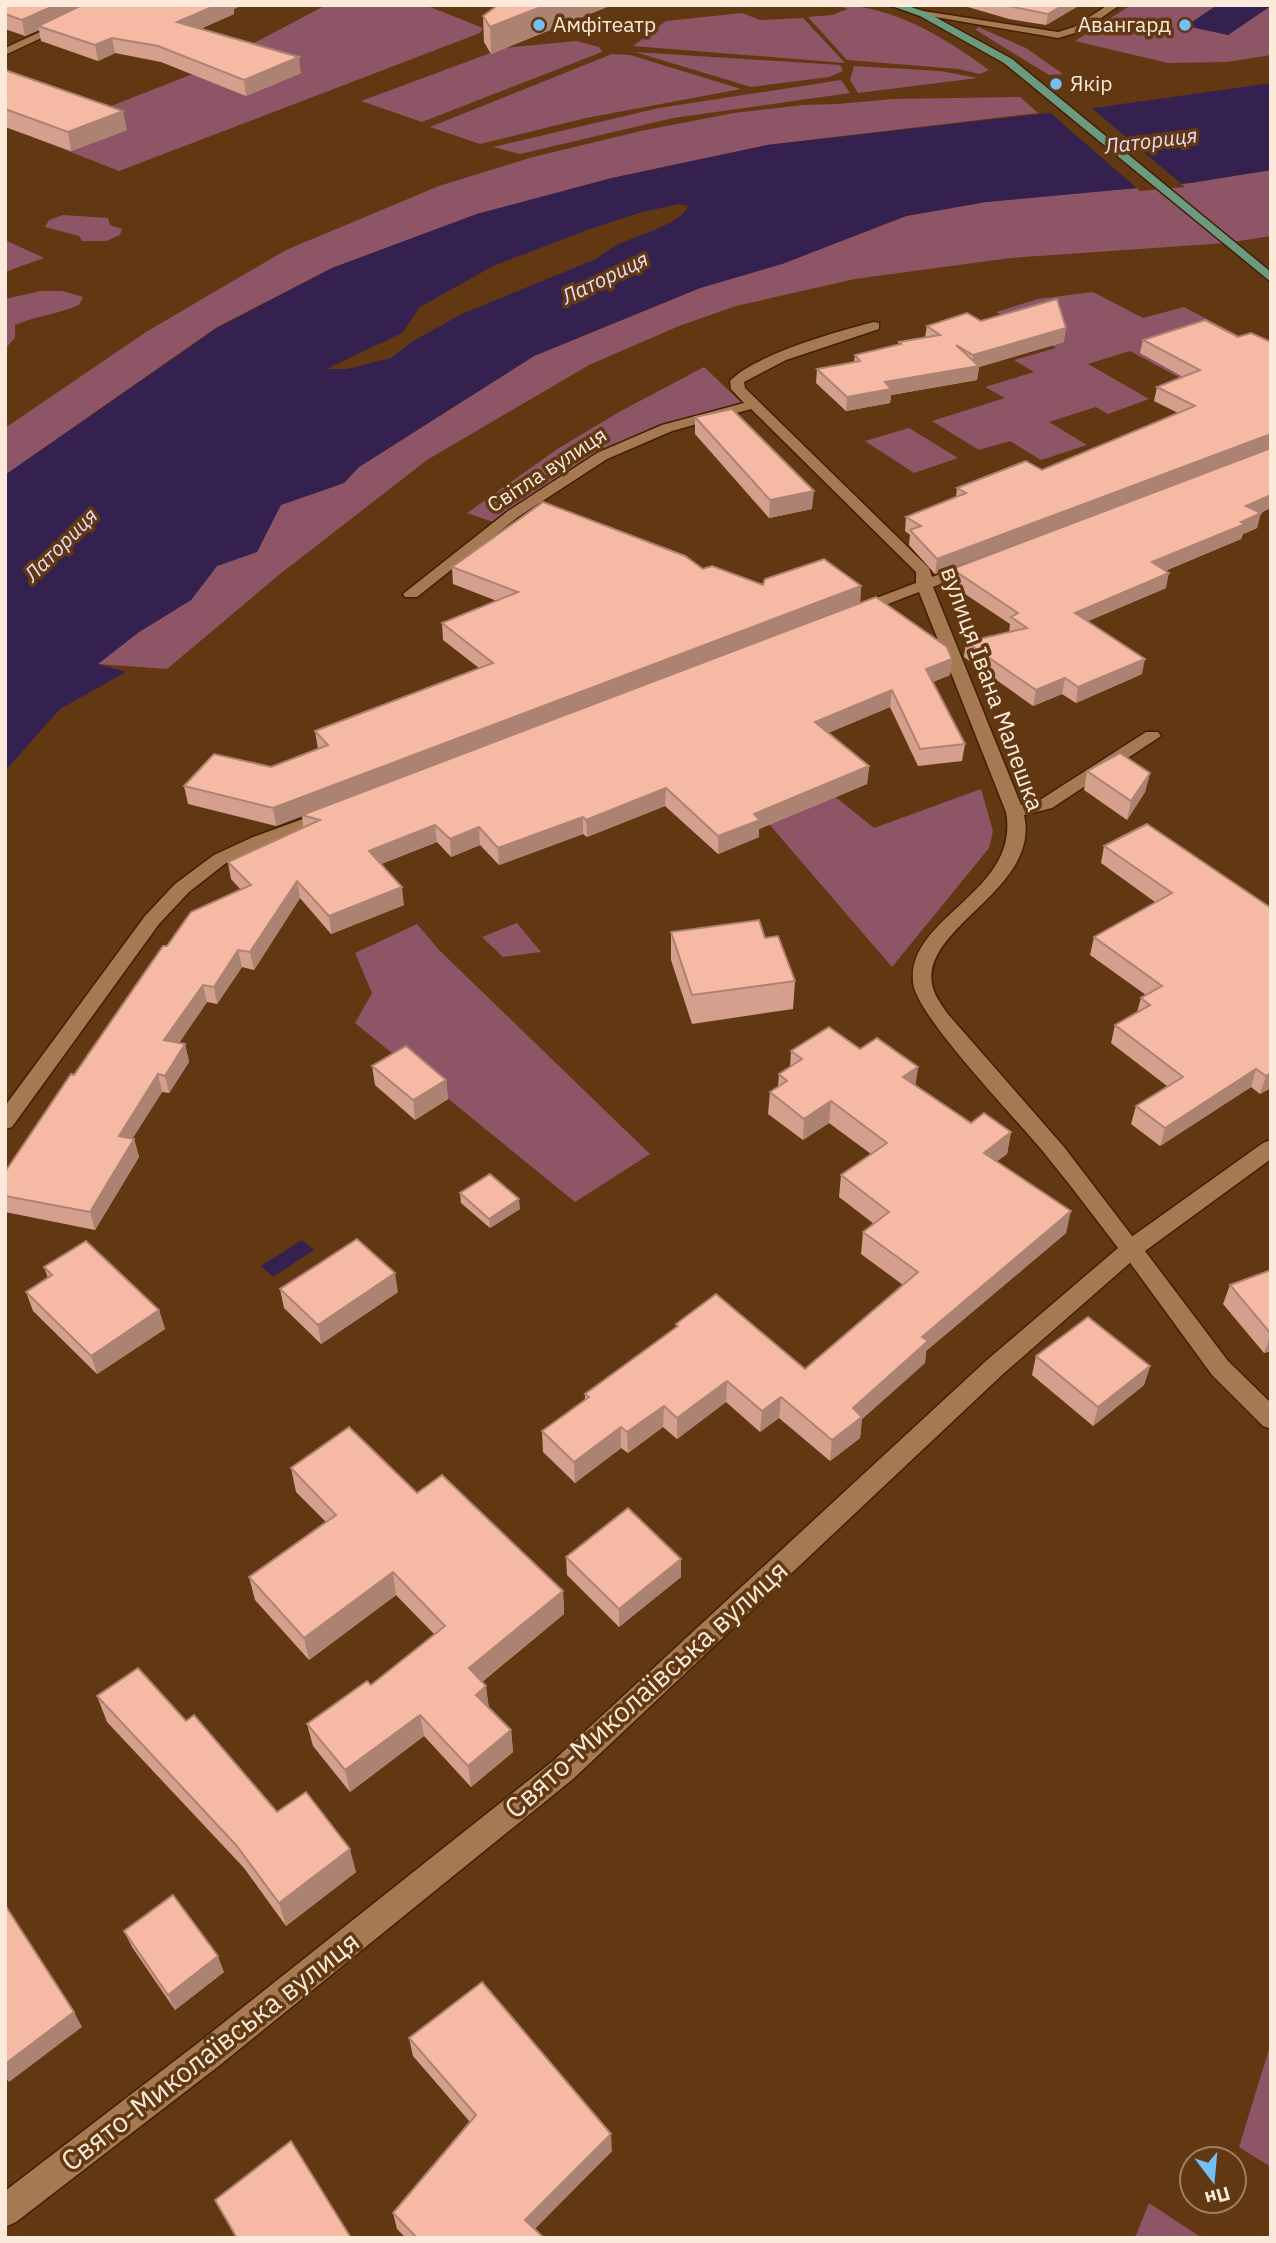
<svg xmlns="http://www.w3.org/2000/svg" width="1276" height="2243" font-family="'IBM Plex Sans',sans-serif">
<rect width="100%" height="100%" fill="#613811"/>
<g fill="#8e5567">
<path d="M326 5H425L483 28 480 33 119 171 32 137 203 70Z"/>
<path d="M837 5C893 5 945 38 989 70L980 74 958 69 847 60 808 17 832 15 848 9Z"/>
<path d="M1131 5H1271V55L1227 62 1168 63 1075 41Z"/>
<path d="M742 13 760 20 803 18 845 63 633 46 666 21Z"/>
<path d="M978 27 1026 48 1063 74 1049 75 976 30Z"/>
<path d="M576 41 599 47 602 52 422 122 361 101 504 48Z"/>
<path d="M635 52 840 65 843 71 829 77 751 87Z"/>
<path d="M612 54 630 55 741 89 586 118 480 144 430 127Z"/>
<path d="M854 66 940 71 978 78 858 93 850 80Z"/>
<path d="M841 80 850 93 673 118 520 154 493 147 659 108Z"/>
<path d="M1020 97 1038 113 767 145 612 178 477 214 332 268 217 327 5 475V428L146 332 286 250 439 186 533 157 641 131 734 113 803 105 838 104 892 99Z"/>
<path d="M1271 170V236L1226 243 1010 258 855 279 736 306 679 326 589 365 427 460 280 574 167 669 97 664 139 632 191 600 217 566 257 552 280 505 344 483 359 467 534 356 700 288 782 264 906 216 986 202 1190 183Z"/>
<path d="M63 215 108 218 110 225 122 229 120 235 106 241H82L79 236 45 227 49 220Z"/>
<path d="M5 240 44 258 5 272Z"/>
<path d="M41 291H63L83 297 79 305C58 314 36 316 15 325V338L5 349V299Z"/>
<path d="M1093 292 1143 318 1184 307 1249 341 1193 385 1130 351 1088 364 1149 399 1108 414 1096 407 1049 422 1087 445 1041 460 1010 441 979 450 932 421 1005 398 985 387 1034 372 1014 360 1056 348 996 312 1038 299Z"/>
<path d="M704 367 742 403 617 443 595 455 493 522 467 513 559 448 619 412Z"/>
<path d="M909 428 958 458 914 473 865 441Z"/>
<path d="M803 771 874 828 981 789 993 831 989 848 892 967 769 824Z"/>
<path d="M517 923 541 952 503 957 482 937Z"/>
<path d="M417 924 440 951 650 1154 575 1202 355 1023 372 993 355 953Z"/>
<path d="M1270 2046 1271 2047V2167L1239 2147Z"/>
<path d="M1149 2203 1202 2238H1135Z"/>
</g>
<g fill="#352150" fill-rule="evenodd">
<path d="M1217 5H1271V6L1228 35 1186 26Z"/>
<path d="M1271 83V170L1190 183 986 202 906 216 782 264 700 288 534 356 359 467 344 483 281 505 257 552 217 566 191 600 139 632 98 664 126 672 60 709 5 771V475L217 328 332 268 477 214 612 178 767 145 1101 107ZM679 204 688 206C681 225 633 236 615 246 608 250 602 255 596 259L462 314 413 341 391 358 347 369H326L402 333 420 307 493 266 590 229 642 212Z"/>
<path d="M302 1240 314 1250 273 1277 261 1266Z"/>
</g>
<path fill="#613811" d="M1088 105 1185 187 1140 191 1046 109Z"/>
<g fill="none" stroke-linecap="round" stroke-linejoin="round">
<g stroke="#402103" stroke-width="3">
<g id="minor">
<path d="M99 5H112L5 55V48Z"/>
<path d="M1108 5H1120L1082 31 1058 38 918 14 923 11 1058 32 1074 27Z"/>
<path d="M874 322 879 323V329L786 360 744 382 745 388 929 568 932 577 977 560 985 565 982 568 933 587 1021 805 1040 800 1146 732H1158L1161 736 1052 808 1024 815C1041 889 922 926 932 984 934 995 941 1004 947 1013L1064 1147 1142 1249 1139 1255 1003 1374 573 1779 220 2065 16 2222 5 2227V2191L198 2043 553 1761 987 1360 1118 1248C1095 1218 1073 1188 1049 1159 1023 1125 915 1016 913 982 907 916 1021 892 1006 812L919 592 862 614 856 616 848 611 850 608 916 583V572L751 409 672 431 607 459 518 517 417 597H405L403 594 508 511 597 453 662 425 744 403 731 389 730 381C754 355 838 331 874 322Z"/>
<path d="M330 809 339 814 336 818 226 863 189 892 159 924 12 1127 5 1129V1106L145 916 175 884 214 855 253 837Z"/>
</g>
</g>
<g stroke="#402103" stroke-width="3">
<path id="tertiary" d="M1271 1140V1159L1145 1251 1228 1361 1271 1403V1429L1263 1426 1212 1375 1120 1249 1123 1243 1263 1143Z"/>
</g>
<g stroke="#402103" stroke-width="3">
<path id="primary" d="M889 5H905L926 12 1012 59 1271 272V282L1004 63 920 16Z"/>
</g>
<use href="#minor" fill="#a67952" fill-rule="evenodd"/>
<use href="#tertiary" fill="#a67952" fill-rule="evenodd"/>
<use href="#primary" fill="#6b9a80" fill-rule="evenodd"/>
</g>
<g fill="#d49f8c">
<path d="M5 5H242L234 9V14L200 29 301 73 246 96 161 62 115 53 98 61 41 41 39 30 25 36 5 29Z"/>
<path d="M961 5H1080L1046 25 1009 19Z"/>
<path d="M607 7 491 54 484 42 483 16Z"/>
<path d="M5 70 127 130 71 151 5 127Z"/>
<path d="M981 321 1064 342 979 367 977 380 891 395 890 403 846 411 816 383 817 369 854 362 855 355 898 345 899 342 925 337 927 326Z"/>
<path d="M1238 337 1271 448 935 574 909 545 910 535 905 531 906 517 956 497 957 488 1042 470 1178 413 1154 401 1157 387 1183 377 1140 353 1143 340Z"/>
<path d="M695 417 812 509 769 518 695 434Z"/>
<path d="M1271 448V508L1260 513 1257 528 1243 534 1241 539 1165 571 1166 588 1088 621 1142 674 1076 703 1062 694 1033 706 964 657 966 642 1009 632 1010 624 950 584 952 569Z"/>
<path d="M452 567 703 569 763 585 861 586 860 603 952 659 950 675 933 682 965 744 962 761 918 766 890 707 828 733 869 766 867 784 759 829V837L718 854 665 806 587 837 583 834 499 865 480 845 451 857 437 842 381 864 404 905 331 934 300 898 254 970 242 967 217 1004 207 1002 179 1043 185 1044 189 1062 169 1093 162 1092 132 1139H134L139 1157 95 1230 5 1212V1172L167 946 241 890 231 879 228 862 303 827 302 816 276 826 188 804 184 786 271 767 318 749 315 731 479 668 443 640 442 623 497 601 453 584Z"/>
<path d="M1087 771 1150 773 1145 792 1127 820 1084 790Z"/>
<path d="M1147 824 1271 1088 1260 1094 1251 1087 1160 1146 1131 1124 1136 1106 1167 1086 1111 1043 1115 1025 1137 1012 1141 998 1146 995 1090 955 1094 937 1155 902 1101 863 1104 846Z"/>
<path d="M671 932 765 938 795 981 793 1009 692 1024 671 960Z"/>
<path d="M860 1049 918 1067 915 1085 971 1123 1011 1132 1007 1154 997 1161 1066 1233 926 1351 925 1363 862 1419 860 1438 830 1461 779 1418 760 1432 726 1402 677 1439 663 1427 628 1453 621 1448 575 1483 543 1452 542 1431 585 1400V1394L676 1328V1324L805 1369 903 1285 861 1254 863 1232 874 1224 839 1197 841 1175 871 1154 829 1123 803 1140 768 1114 770 1092 778 1087 779 1074 790 1067 791 1051Z"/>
<path d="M372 1066 446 1080 448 1099 415 1120 375 1085Z"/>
<path d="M460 1193 520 1209 490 1228 461 1203Z"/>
<path d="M44 1267 159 1310 165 1329 97 1374 33 1311 26 1292 48 1278Z"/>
<path d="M1271 1270V1351L1264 1353 1223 1304 1230 1285Z"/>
<path d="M280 1289 398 1292 321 1344 284 1308Z"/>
<path d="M1036 1356 1150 1366 1144 1385 1093 1426 1032 1375Z"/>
<path d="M291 1468 417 1493 563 1591 564 1614 482 1682 489 1707 511 1730 513 1752 471 1787 424 1736 350 1792 313 1746 307 1724 371 1685 435 1635 396 1595 309 1660 255 1600 249 1577 326 1522 296 1492Z"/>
<path d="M566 1557 681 1559V1577L619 1627 567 1575Z"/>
<path d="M97 1696 186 1721 277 1812 356 1872 286 1926 244 1868 107 1722Z"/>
<path d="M124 1931 224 1972 175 2010 132 1947Z"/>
<path d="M409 2038 612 2151 535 2228 544 2238H406L397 2229 393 2213 470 2122 413 2056Z"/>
<path d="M215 2200 351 2238H236Z"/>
</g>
<g fill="#ac8272">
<path d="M56 5H92L38 26 39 30 25 36 22 20Z"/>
<path d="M217 5H242L234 9V14L179 38 177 22Z"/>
<path d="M546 5H615L607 7 491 54 490 27Z"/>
<path d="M1063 5H1080L1046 25 1048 14Z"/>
<path d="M112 38 115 53 98 61 95 45Z"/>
<path d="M299 57 301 73 246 96 244 80Z"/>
<path d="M123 111 127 130 71 151 68 132Z"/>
<path d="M1066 328 1064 342 979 367 977 380 891 395 890 403 846 411 847 397 885 382 972 367 973 355Z"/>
<path d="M1271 434V448L935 574 937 559Z"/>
<path d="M1271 489V508L1243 520 1246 506Z"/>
<path d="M814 491 812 509 769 518 770 500Z"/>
<path d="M1261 513 1257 528 1243 534 1241 539 1149 577 1152 562Z"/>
<path d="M1169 573 1166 588 1072 628 1075 613Z"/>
<path d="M861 586 860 603 276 826 273 808Z"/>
<path d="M952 659 950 675 924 685 926 669Z"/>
<path d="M1145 659 1142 674 1076 703 1078 687Z"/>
<path d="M1065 678 1062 694 1033 706 1036 690Z"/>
<path d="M892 690 890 707 814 739 815 722Z"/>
<path d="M869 766 867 784 759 829V837L718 854V836L754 814Z"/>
<path d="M1150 773 1145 792 1127 820 1131 801Z"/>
<path d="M666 788 665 806 587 837 586 820Z"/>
<path d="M583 817V834L499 865 498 848Z"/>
<path d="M435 825 437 842 371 868 369 851Z"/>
<path d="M479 827 480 845 451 857 450 839Z"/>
<path d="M297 881 300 898 254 970 250 952Z"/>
<path d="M402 887 404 905 331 934 329 916Z"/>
<path d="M238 950 242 967 217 1004 214 987Z"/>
<path d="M203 985 207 1002 169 1057 164 1040Z"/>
<path d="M185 1044 189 1062 169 1093 165 1076Z"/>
<path d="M918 1067 915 1089 903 1077Z"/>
<path d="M1256 1069 1251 1087 1160 1146 1165 1128Z"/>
<path d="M1271 1073V1088L1260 1094 1266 1076Z"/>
<path d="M158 1074 162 1092 123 1153 119 1136Z"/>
<path d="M446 1080 448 1099 415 1120 413 1100Z"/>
<path d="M831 1101 829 1123 803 1140 804 1119Z"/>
<path d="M1011 1132 1007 1154 980 1174 984 1153Z"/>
<path d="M134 1139 139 1157 95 1230 90 1212Z"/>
<path d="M519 1199 520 1209 490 1228 489 1219Z"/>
<path d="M1071 1211 1066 1233 926 1351 925 1363 862 1419 860 1438 830 1461 832 1440 853 1408 922 1337Z"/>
<path d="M395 1273 398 1292 321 1344 318 1325Z"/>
<path d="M159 1310 165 1329 97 1374 91 1356Z"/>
<path d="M1271 1334V1351L1264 1353Z"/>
<path d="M1150 1366 1144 1385 1093 1426 1098 1407Z"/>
<path d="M727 1381 726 1402 677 1439V1418Z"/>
<path d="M781 1397 779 1418 760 1432 762 1411Z"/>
<path d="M664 1406 663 1427 628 1453 627 1432Z"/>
<path d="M621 1427V1448L575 1483 574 1462Z"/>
<path d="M681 1559V1577L619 1627V1609Z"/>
<path d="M393 1572 396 1595 309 1660 304 1638Z"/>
<path d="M563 1591 564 1614 471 1690 469 1668Z"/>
<path d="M486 1686 489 1708 476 1695Z"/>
<path d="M420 1715 424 1736 350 1792 345 1770Z"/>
<path d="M511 1730 513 1752 471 1787 468 1766Z"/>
<path d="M350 1849 356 1872 286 1926 279 1903Z"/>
<path d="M218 1956 224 1972 175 2010 168 1995Z"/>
<path d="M74 2012 82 2027 9 2082 5 2076V2064Z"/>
<path d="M611 2134 612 2151 528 2236 525 2220Z"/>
</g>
<g fill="#f6b9a3" stroke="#ac8272" stroke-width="2">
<path d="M5 5H56L22 20 5 14Z"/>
<path d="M82 5H217L177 22 299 57 244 80 158 46 112 38 95 45 38 26Z"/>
<path d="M498 5H546L490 27 483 16Z"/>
<path d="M1003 5H1063L1048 14Z"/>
<path d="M5 70 123 111 68 132 5 109Z"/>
<path d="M1057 299 1066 328 973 355 956 345 979 366 885 382 891 389 847 397 817 369 860 361 855 355 901 344 899 342 940 335 927 326 967 313 981 321Z"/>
<path d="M1205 320 1238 337 1251 333 1271 342V434L937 559 910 530 921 526 906 517 966 493 957 488 1026 461 1042 470 1195 406 1157 387 1200 370 1143 340Z"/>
<path d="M732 409 814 491 770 500 695 417Z"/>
<path d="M1271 448V495L1246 506 1261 513 1241 522 1245 524 1152 562 1169 573 1075 613 1145 659 1078 687 1065 678 1036 690 966 642 1027 628 1011 617 1018 613 952 569Z"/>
<path d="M543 502 685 556 703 569 712 566 763 585 765 579 824 559 861 586 273 808 184 786 214 754 271 767 328 745 315 731 493 663 442 623 518 592 452 567Z"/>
<path d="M876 597 947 647 952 659 926 669 965 744 920 749 892 690 815 722 869 766 754 814 760 820 718 836 666 788 586 820 583 817 498 848 479 827 450 839 435 825 369 851 402 887 329 916 297 881 250 952 238 950 214 987 203 985 164 1040 185 1044 165 1076 158 1074 119 1136 134 1139 90 1212 5 1196V1172L71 1074 74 1075 163 946H167L191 912 251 885 228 862 320 820 302 815Z"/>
<path d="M1120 753 1150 773 1131 801 1087 771Z"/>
<path d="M1147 824 1271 908V1073L1266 1076 1256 1069 1165 1128 1136 1106 1183 1077 1115 1025 1150 1005 1141 998 1162 986 1094 937 1172 893 1104 846Z"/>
<path d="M759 920 765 938 778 936 795 981 692 995 671 932Z"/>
<path d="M829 1027 860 1049 877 1038 918 1067 903 1077 971 1123 984 1113 1011 1132 984 1153 1071 1211 922 1337 928 1341 853 1408 862 1417 832 1440 781 1397 762 1411 727 1381 677 1418 664 1406 627 1432 621 1427 574 1462 542 1431 589 1397 585 1394 678 1326 676 1324 716 1294 805 1369 918 1272 863 1232 889 1212 841 1175 887 1143 831 1101 804 1119 770 1092 787 1081 779 1074 802 1059 791 1051Z"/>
<path d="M406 1046 446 1080 413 1100 372 1066Z"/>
<path d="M490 1174 519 1199 489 1219 460 1193Z"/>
<path d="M357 1239 395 1273 318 1325 280 1289Z"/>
<path d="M86 1241 159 1310 91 1356 26 1292 52 1275 44 1267Z"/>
<path d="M1271 1270V1334L1230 1285Z"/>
<path d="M1088 1317 1150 1366 1098 1407 1036 1356Z"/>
<path d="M349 1427 417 1493 442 1475 563 1591 469 1668 486 1686 476 1695 511 1730 468 1766 420 1715 345 1770 307 1724 367 1681 371 1685 445 1626 393 1572 304 1638 249 1577 336 1515 291 1468Z"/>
<path d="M628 1508 681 1559 619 1609 566 1557Z"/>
<path d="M138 1668 186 1721 194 1715 277 1812 306 1792 350 1849 279 1903 236 1845 97 1696Z"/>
<path d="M173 1895 218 1956 168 1995 124 1931Z"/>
<path d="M5 1905 74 2012 5 2064Z"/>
<path d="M482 1982 611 2134 525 2220 544 2238H417L393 2213 476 2115 409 2038Z"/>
<path d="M291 2141 351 2238H237L215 2200Z"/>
</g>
<g fill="#74c0f6" stroke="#613811" stroke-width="2.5">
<circle cx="539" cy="25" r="7"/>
<circle cx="1185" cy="25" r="7"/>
<circle cx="1056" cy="84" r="7"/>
</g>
<g text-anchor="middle" stroke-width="7" stroke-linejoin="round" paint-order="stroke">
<g font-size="21" fill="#feeada" stroke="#613811" text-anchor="start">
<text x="553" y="32">Амфітеатр</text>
<text x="1171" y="32" text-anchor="end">Авангард</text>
<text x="1070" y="91">Якір</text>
</g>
<g font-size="21" font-style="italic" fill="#e7dcfd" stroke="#613811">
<text transform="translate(1151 141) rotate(-7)" y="7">Латориця</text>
<text transform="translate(605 278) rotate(-26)" y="7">Латориця</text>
<text transform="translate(61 545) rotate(-45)" y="7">Латориця</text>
</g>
<g font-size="21" fill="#feeada" stroke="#613811">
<text transform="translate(547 470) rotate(-33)" y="7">Світла вулиця</text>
</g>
<g font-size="24" fill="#feeada" stroke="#613811">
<text transform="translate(992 689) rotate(70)" y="8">вулиця Івана Малешка</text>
</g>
<g font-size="28" fill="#feeada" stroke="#613811">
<text transform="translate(646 1689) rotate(-42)" y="10">Свято-Миколаївська вулиця</text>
<text transform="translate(210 2051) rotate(-38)" y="10">Свято-Миколаївська вулиця</text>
</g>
</g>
<rect width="1276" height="2243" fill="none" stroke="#feeada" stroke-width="14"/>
<g transform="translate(1213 2180) rotate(164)"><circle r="33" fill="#613811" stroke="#a07f61" stroke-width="2"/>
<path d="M0-5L12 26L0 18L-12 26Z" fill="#74c0f6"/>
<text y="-10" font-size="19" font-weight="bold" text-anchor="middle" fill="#feeada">Пн</text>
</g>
</svg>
